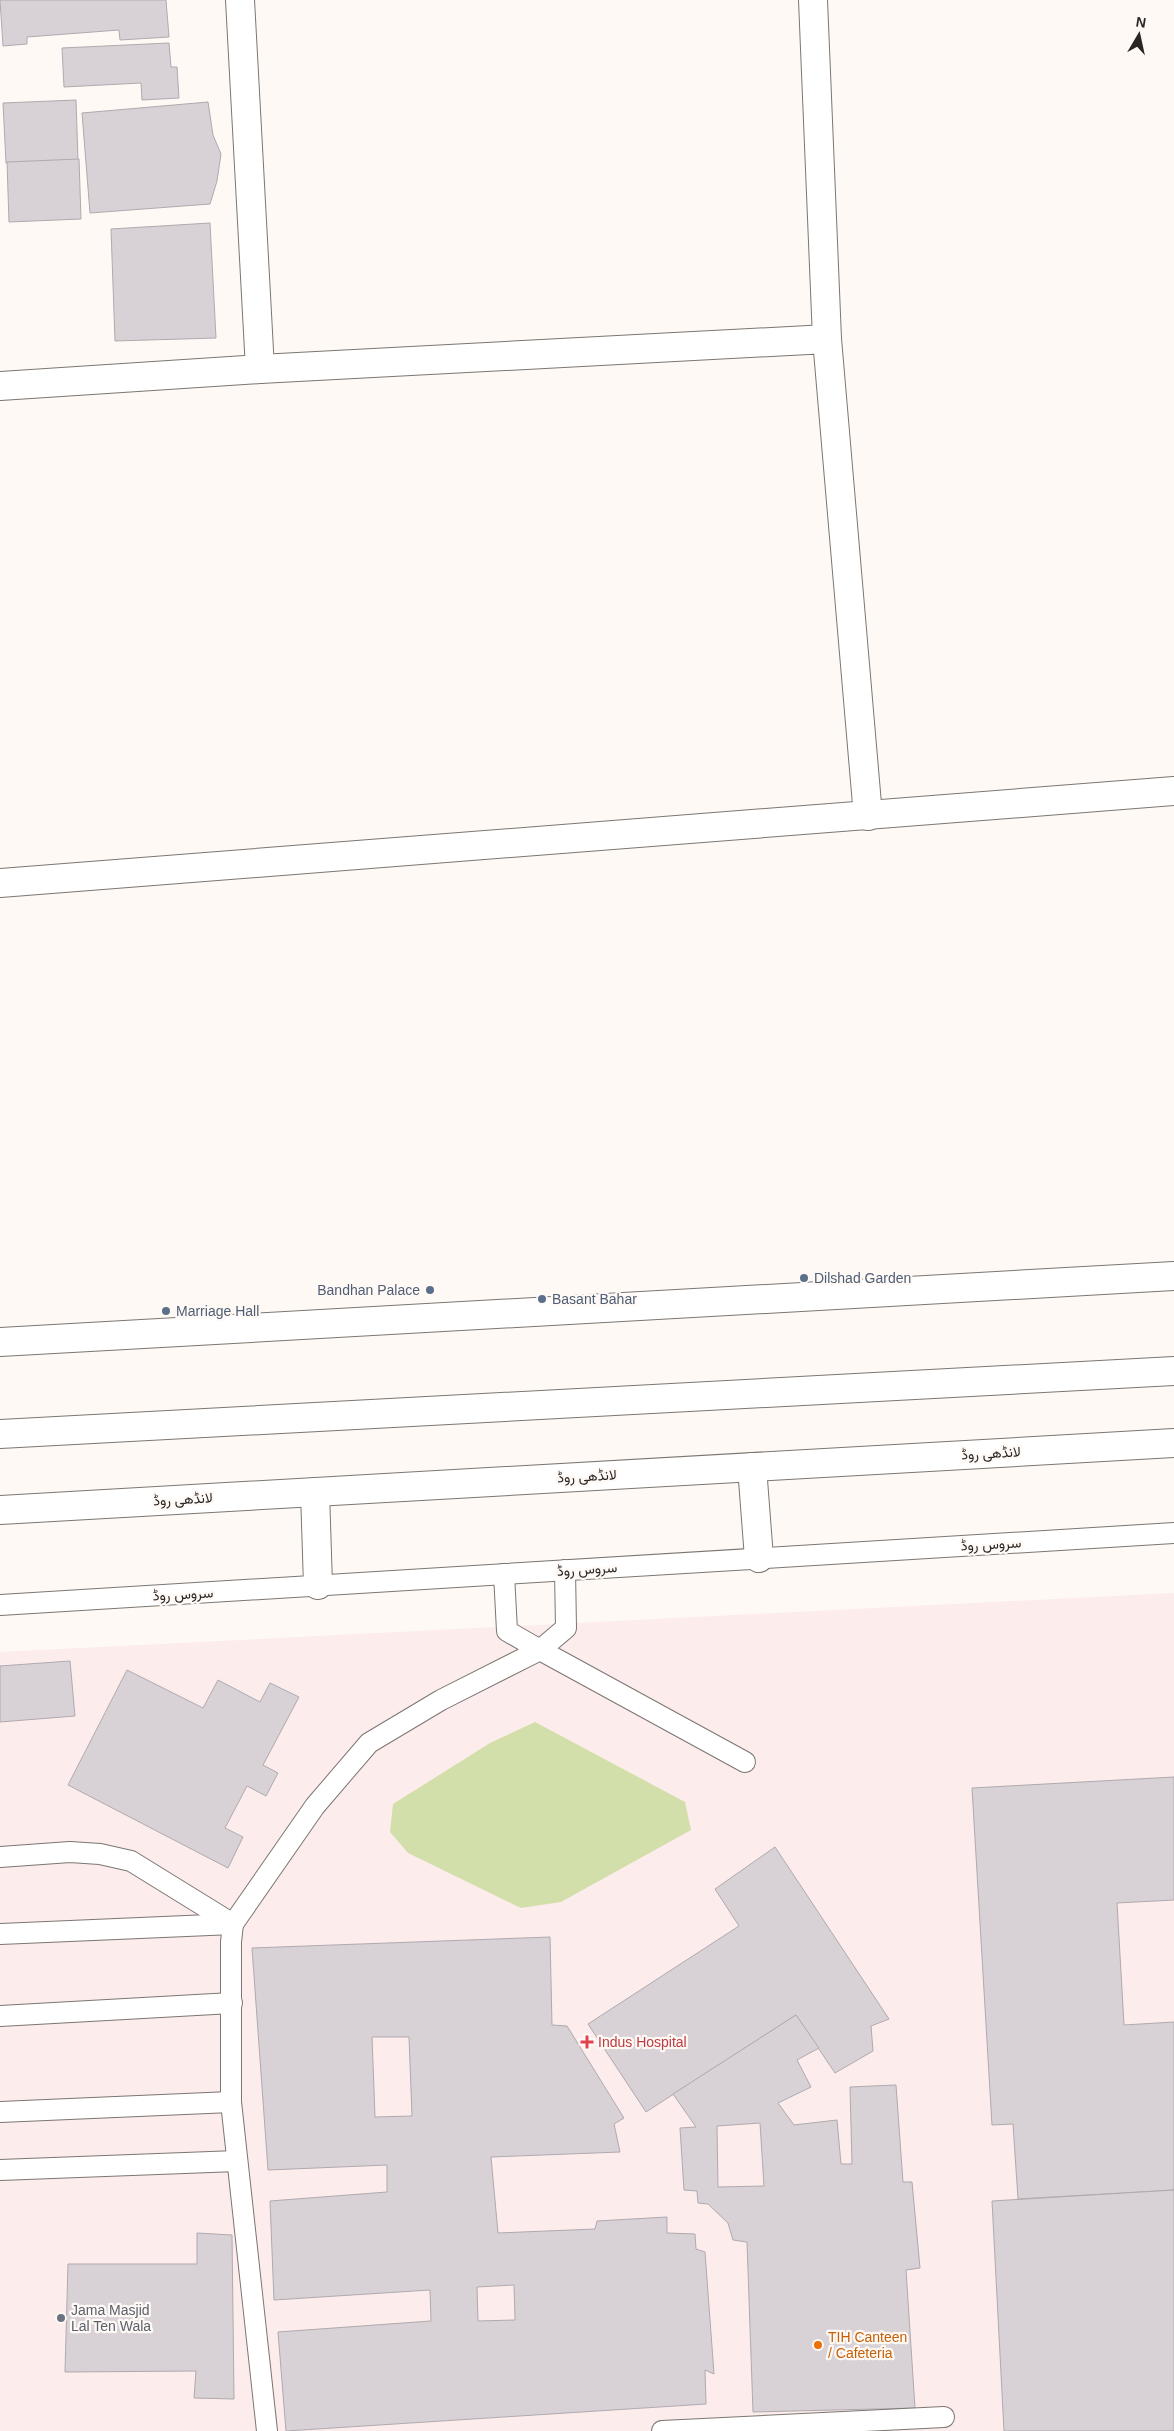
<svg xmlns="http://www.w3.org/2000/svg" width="1174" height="2431" font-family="Helvetica,Vazirmatn,sans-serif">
<rect width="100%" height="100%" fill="#fff9f5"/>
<path fill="#fcecec" d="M1174 1593V2431H0V1652Z"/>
<path fill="#d3dfaa" d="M535 1722 685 1802 691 1830 561 1902 521 1908 408 1853 390 1832 393 1804 490 1743Z"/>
<g fill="#d8d2d7" stroke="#b0a9ae" fill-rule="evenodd">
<path d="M0 0H166L169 37 120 40 119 30 27 37V44L3 46Z"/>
<path d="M169 43 171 67H177L179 98 142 100 141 83 64 87 62 48Z"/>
<path d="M76 100 78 160 6 163 3 103Z"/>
<path d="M208 102 213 135 221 154 217 181 210 204 90 213 82 113Z"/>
<path d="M79 159 81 219 9 222 7 162Z"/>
<path d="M210 223 216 338 115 341 111 229Z"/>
<path d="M70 1661 75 1716 0 1722V1666Z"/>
<path d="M127 1670 203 1708 218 1680 260 1702 270 1683 299 1697 263 1765 278 1773 266 1796 247 1786 225 1828 243 1837 228 1868 68 1785Z"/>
<path d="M1174 1777V1900L1117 1903 1124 2025 1174 2022V2190L1018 2199 1013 2124 992 2125 972 1788Z"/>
<path d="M775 1847 889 2019 871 2026 873 2051 835 2073 796 2015 646 2112 588 2024 739 1926 715 1889Z"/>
<path d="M550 1937 552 2025 567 2026 624 2118 614 2124 620 2152 491 2157 498 2233 595 2229 597 2221 667 2217V2233L695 2234 696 2249 705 2252 714 2374 705 2370 706 2404 286 2431 278 2332 431 2321 430 2290 274 2300 270 2201 387 2192V2165L268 2170 252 1948ZM372 2037H409L412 2116 375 2117ZM514 2285 515 2320 478 2321 477 2287Z"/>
<path d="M796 2015 819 2048 797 2060 811 2087 778 2103 794 2125 837 2120 841 2164H852L850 2087 896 2085 903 2182H912L920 2268 906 2270 915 2408 753 2412 747 2242 733 2240 728 2223 708 2204 698 2203 697 2191 684 2190 680 2128 696 2127 673 2094ZM760 2123 764 2186 718 2187 717 2126Z"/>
<path d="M1174 2190V2431H1004L992 2201Z"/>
<path d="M197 2233 232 2235 234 2399 194 2398 196 2371 65 2372 68 2264H197Z"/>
</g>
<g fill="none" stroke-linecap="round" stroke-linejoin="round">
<g stroke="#7c7671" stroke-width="22">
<g id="lane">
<path d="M565 1570 566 1628 540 1650 745 1762"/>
<path d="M0 1605 1174 1533"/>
<path d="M0 1857 70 1852 100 1854 131 1861 233 1924"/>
<path d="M0 1934 233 1924"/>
<path d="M0 2016 232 2003"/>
<path d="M0 2112 231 2102"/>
<path d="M0 2170 237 2161"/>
<path d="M267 2431 231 2102V1942L233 1924 315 1806 369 1743 441 1700 540 1650 507 1631 504 1574"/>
<path d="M662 2431 944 2417"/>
</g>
</g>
<g stroke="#7c7671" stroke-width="30">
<g id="street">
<path d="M240 0 260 369"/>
<path d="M813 0 827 339"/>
<path d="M0 386 260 369 827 339 868 816"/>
<path d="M0 883 1174 791"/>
<path d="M0 1342 1174 1276"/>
<path d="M752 1467 759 1558"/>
<path d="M315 1492 318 1585"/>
</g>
</g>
<g stroke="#7c7671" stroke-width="30">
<g id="primary">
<path d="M0 1434 1174 1371"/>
<path d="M0 1510 1174 1443"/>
</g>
</g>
<use href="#lane" stroke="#fff" stroke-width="20"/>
<use href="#street" stroke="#fff" stroke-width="28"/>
<use href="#primary" stroke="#fff" stroke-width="28"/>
</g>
<g fill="#5c6f8a" stroke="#fff9f5" stroke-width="2">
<circle cx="804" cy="1278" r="5"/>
<circle cx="430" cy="1290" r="5"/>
<circle cx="542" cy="1299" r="5"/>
<circle cx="166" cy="1311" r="5"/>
</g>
<path fill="#e0444e" stroke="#fff9f5" stroke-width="2" d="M584.5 2034.5h5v5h5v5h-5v5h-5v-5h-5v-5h5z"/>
<circle fill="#6b7280" stroke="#fff9f5" stroke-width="2" cx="61" cy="2318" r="5"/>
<circle fill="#e8710a" stroke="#fff9f5" stroke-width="2" cx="818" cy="2345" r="5"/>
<g text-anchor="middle" stroke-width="4.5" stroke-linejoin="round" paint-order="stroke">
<g font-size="14" fill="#4e5e75" stroke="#fff9f5" text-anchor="start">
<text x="814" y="1283">Dilshad Garden</text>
<text x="420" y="1295" text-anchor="end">Bandhan Palace</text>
<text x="552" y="1304">Basant Bahar</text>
<text x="176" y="1316">Marriage Hall</text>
</g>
<g font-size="14" fill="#282523" stroke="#fff9f5">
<text transform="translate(991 1453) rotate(-3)" y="5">لانڈھی روڈ</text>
<text transform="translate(587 1476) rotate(-3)" y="5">لانڈھی روڈ</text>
<text transform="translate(183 1499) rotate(-3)" y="5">لانڈھی روڈ</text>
<text transform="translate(991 1544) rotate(-3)" y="5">سروس روڈ</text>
<text transform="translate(587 1569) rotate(-4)" y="5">سروس روڈ</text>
<text transform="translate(183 1594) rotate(-3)" y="5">سروس روڈ</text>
</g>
<g font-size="14" fill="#be3a42" stroke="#fff9f5" text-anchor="start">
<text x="598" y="2047">Indus Hospital</text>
</g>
<g font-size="14" fill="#5b616d" stroke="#fff9f5" text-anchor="start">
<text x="71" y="2315">Jama Masjid<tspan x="71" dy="16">Lal Ten Wala</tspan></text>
</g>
<g font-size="14" fill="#c56008" stroke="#fff9f5" text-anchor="start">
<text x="828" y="2342">TIH Canteen<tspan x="828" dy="16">/ Cafeteria</tspan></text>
</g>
</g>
<g transform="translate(1139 35) rotate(9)" stroke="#fff9f5" stroke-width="4" paint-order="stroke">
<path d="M0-4L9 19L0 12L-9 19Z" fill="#282523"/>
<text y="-8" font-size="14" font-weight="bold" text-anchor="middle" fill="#282523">N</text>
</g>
</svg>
